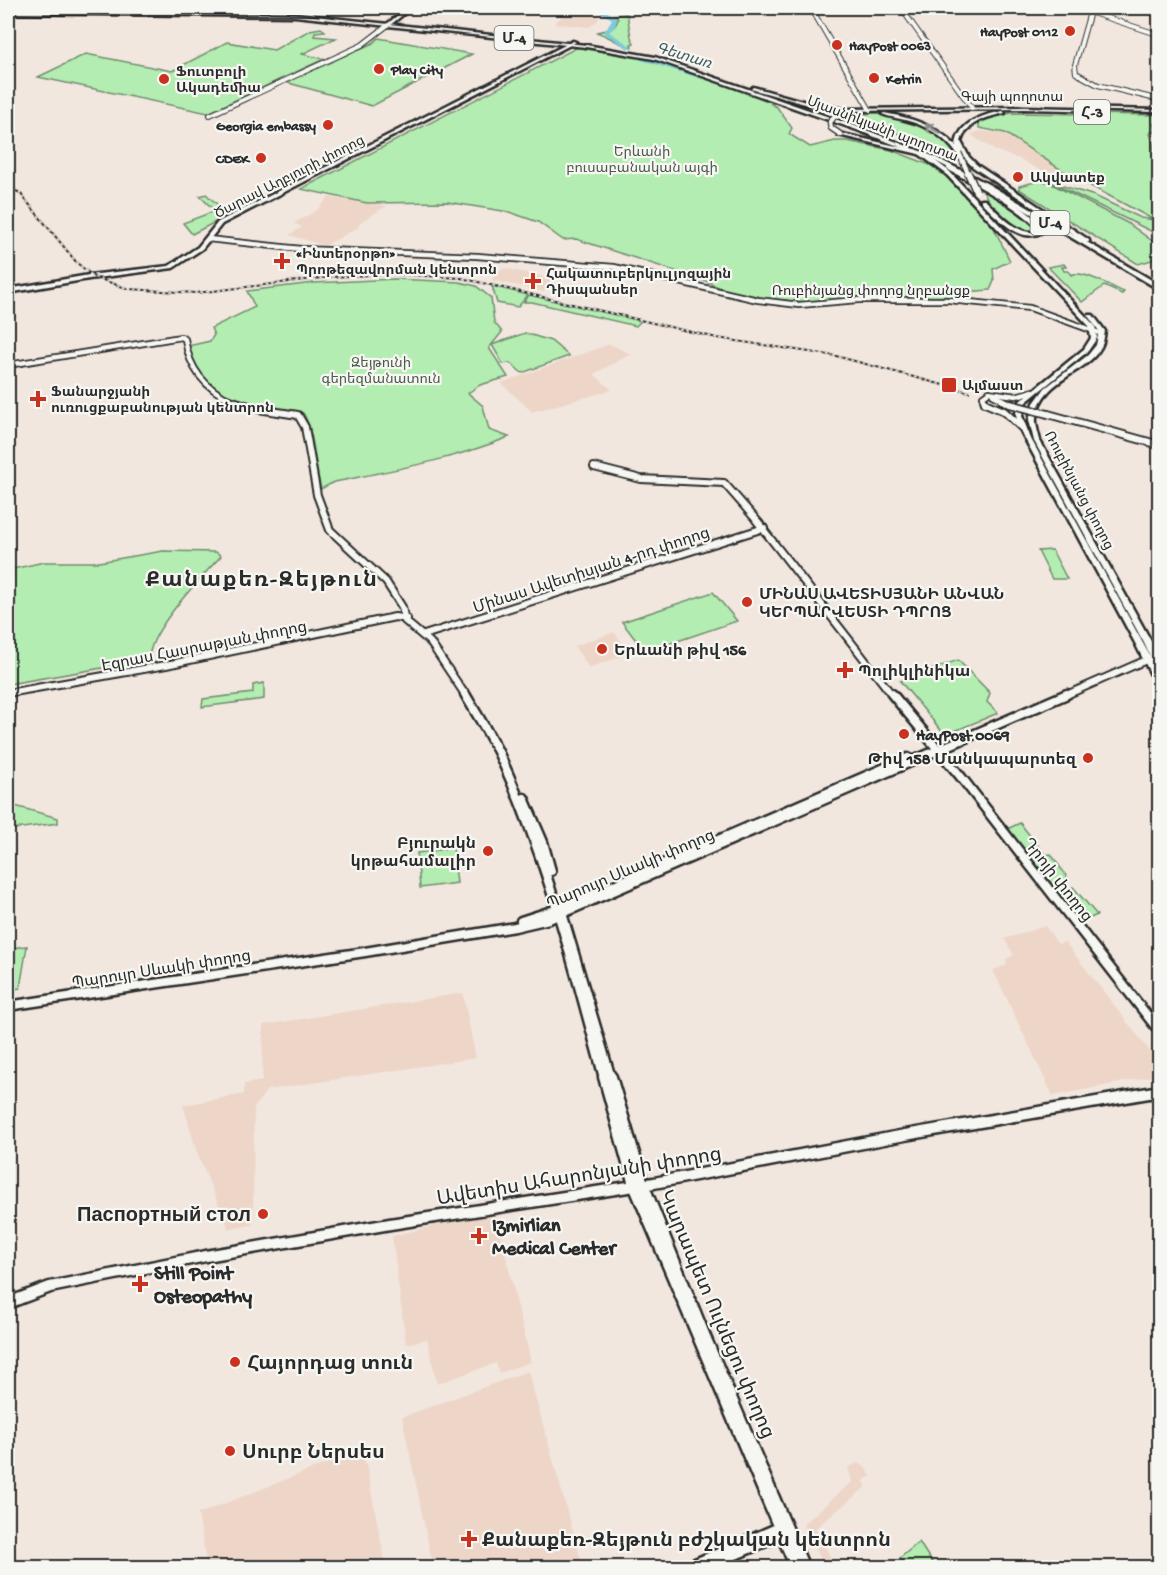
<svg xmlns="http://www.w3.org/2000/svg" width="1167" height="1575" font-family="'Gochi Hand','Noto Sans Armenian',sans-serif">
<rect width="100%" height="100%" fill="#f2e7df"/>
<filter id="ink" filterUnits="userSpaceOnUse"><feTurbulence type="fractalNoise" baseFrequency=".0167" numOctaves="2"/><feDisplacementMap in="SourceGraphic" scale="12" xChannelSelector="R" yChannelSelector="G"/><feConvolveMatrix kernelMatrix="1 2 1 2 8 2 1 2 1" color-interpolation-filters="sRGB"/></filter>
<g filter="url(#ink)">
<g fill="#edd6c8">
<path d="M576 12 591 14 600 18 590 27 554 24 564 14Z"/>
<path d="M978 131 1004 133 1063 171 1088 181 1085 184 1077 183 1055 178 1019 159 994 150 971 135Z"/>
<path d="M329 197 387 206 362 221 357 228 325 246 289 235 302 227 294 223 317 210Z"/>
<path d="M504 268 557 280 544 292 491 280Z"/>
<path d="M610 344 631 354 594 374 612 390 532 412 501 383Z"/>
<path d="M614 632 630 653 589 668 574 646Z"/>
<path d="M1045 926 1058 944 1065 942 1159 1063V1075L1053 1096 993 970 1007 965 1006 959 1014 955 1004 939Z"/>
<path d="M463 993 476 1058 267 1090 254 1108 253 1225 229 1229 198 1156 183 1105 244 1094V1084L262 1081 263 1025Z"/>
<path d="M495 1211 531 1362 499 1373 496 1363 437 1384 427 1339 406 1344 392 1236Z"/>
<path d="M528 1371 583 1567H433L402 1417Z"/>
<path d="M363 1449 386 1567H207L198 1514Z"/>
<path d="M857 1463 864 1466 871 1476 863 1481 867 1486 816 1528 835 1567H825L803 1524 852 1482 848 1468Z"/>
</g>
<g fill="#b3edb1" stroke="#6f8c6e" stroke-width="1.5">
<path d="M627 14 631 37 634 43 631 44 632 47C623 47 608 35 596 32 606 30 615 31 618 19L614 15Z"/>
<path d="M321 28 325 31 315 32 314 36 336 38 302 54 324 59 208 113 38 77 86 54 172 71 227 42 274 50 310 30Z"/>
<path d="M378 38 472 54 372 106 285 82 373 43Z"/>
<path d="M578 47C647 53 712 79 777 102L771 104 777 107 792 128 789 134 810 147 835 141H847L891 150 930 165 956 184 991 222 1010 261 993 269 994 281 990 290 965 292 967 300 805 302 752 297 728 292 706 281 576 239 563 240 538 222 509 212 447 202 367 203 301 189Z"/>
<path d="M875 113C906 116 944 128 957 159H949L901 139 911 138 897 133 883 132 843 116Z"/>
<path d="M1012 113 1159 115V121L1154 123H1159V128L1154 125 1157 132H1151L1150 134C1155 144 1152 154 1159 162V235L1050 182 1095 196 1141 218 1154 220 1063 171 1005 133 979 128V122L992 116Z"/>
<path d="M1039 181 1048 182 1129 224 1159 246V258L1138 264 1019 189V186Z"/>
<path d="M983 189 1035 224 1039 230 1030 233C1010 225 990 210 983 189Z"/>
<path d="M206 194 229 215 192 234 183 223 215 211 200 196Z"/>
<path d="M1064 264 1066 267H1062L1064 271H1068L1071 275C1081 269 1112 287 1124 292L1122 294 1104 286 1082 302 1048 267Z"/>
<path d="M394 279 459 282 476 286 491 298 494 322 502 332 489 348 508 377 480 385 468 393 483 406 489 430 509 437C452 460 393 470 334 482L321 489C315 468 314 429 303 413 253 403 204 404 188 346L210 341 214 335 211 328 255 307 247 291 314 283Z"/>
<path d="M492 286 528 295 518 307 497 303Z"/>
<path d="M529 295 641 321 636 326 532 302H524Z"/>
<path d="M525 333 551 341 569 356 522 373 510 363 503 364 492 345Z"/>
<path d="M1052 550 1067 579H1052L1038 551Z"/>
<path d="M163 551 216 552 221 556C201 578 148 631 149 660L8 684V570L44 562H99Z"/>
<path d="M713 592 737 621 645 652 622 622Z"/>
<path d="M958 660 990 693 987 702 998 713 945 735 900 681Z"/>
<path d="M264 683V699L202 707 203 699 253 693V685Z"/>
<path d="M8 804 58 818V823L8 830Z"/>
<path d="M1020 823 1045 855 1051 854 1069 880 1051 885 1007 829Z"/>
<path d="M453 848 457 883 420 888 417 853Z"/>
<path d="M1073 887 1097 915 1082 922 1058 893Z"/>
<path d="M27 946 20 988 8 990V958L10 957 12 948Z"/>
<path d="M919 1542 935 1567H906L900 1558Z"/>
</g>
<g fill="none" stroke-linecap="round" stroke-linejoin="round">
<g fill="#7ccada" fill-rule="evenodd">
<path d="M593 8H599L617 17 615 27 609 32 631 46V48H627L604 33 612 19Z"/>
<path d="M634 54 726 83 727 84 722 85 632 57Z"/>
</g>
<g stroke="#2b2b2b" stroke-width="6">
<g id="minor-far4">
<path d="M811 8 870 110"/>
<path d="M901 8 972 108"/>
<path d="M1077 8 1160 35"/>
<path d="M68 12 74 8"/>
<path d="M1090 12 1075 65 1076 73 1098 85 1160 100"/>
<path d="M210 115 362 45 388 25"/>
</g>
</g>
<g stroke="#2b2b2b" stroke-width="8">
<g id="minor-far3">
<path d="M208 239 301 249 477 256 614 267 758 300 799 305 858 300H949L1030 308 1102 334"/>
<path d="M8 365 181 337 185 339C189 369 205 389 233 401"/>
<path d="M993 395 1005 401"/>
<path d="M985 401 983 396 989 392 1016 396 1033 391"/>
</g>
</g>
<g stroke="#2b2b2b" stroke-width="10">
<g id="minor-far2">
<path d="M230 400 258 409 298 415 305 427 317 495 330 530 386 582 402 607 405 621 430 642 466 696"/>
<path d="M984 400 985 403 1004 411 1021 427"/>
<path d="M1002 400 1010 404"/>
<path d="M1048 414 1160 445"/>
<path d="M594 467 641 479 724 483 760 524"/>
<path d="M756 520 893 696"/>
<path d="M424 635 764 528"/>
<path d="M8 693 166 665 395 617 407 619"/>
<path d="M1064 696 1160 654"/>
</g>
</g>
<g stroke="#2b2b2b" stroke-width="13">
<g id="minor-far1">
<path d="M465 694C477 715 491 736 501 758 548 860 574 970 604 1078"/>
<path d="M892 694 961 777 1160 1032"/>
<path d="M524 798 543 842 551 871"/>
<path d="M559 903 611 1078"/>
<path d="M521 921 561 908 908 758"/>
<path d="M8 1006 365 952 515 927 549 919 1067 694"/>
</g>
</g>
<g stroke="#2b2b2b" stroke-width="15">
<g id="minor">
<path d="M604 1077 634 1185 796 1568"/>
<path d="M611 1077 643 1184 705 1337 804 1568"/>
<path d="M8 1303 50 1287 206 1256 390 1224 654 1183 905 1135 1160 1091"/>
<path d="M686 1568 784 1526"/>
<path d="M703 1568 784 1533"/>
</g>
</g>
<g stroke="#2b2b2b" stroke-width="5">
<g id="major">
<path d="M407 8H411L389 26H387V24Z"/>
<path d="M573 41 576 42 222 224 202 249 173 268 89 279 8 293V289L89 275 169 266 198 247 218 222Z"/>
<path d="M753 87 806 102 844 109 1024 107 1160 110V112L1024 109 844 111 805 104 751 89Z"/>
<path d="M1003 111 1005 113C987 117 966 122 961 142L969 157 977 165 1089 240V242H1085L973 167 965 159 961 152V154H957C945 137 926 125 905 120 898 118 889 117 882 114L884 113C911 118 936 125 956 146 958 122 983 115 1003 111Z"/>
<path d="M838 133 923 152 949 171 1095 326 1097 338 1088 351 1025 403 1022 416 1031 439 1151 658 1144 643 1034 441 1029 420 1034 403 1045 388 1088 355 1096 345 1099 331 1088 316 1089 315H1093L1105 331C1104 335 1104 341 1102 345 1089 374 1041 378 1036 418 1035 425 1039 434 1040 441L1152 643 1160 660V673L1158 672 1160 676V688L1156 685 1134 641 1025 439C1018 426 1012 414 1020 401L1084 349 1091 338 1089 326 945 173 919 154 838 135Z"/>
<path d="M947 167H951C979 183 1026 204 1045 230 1022 248 997 217 981 202V200H985C997 211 1021 240 1039 230 1022 208 972 183 947 169Z"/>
</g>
</g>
<g stroke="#2b2b2b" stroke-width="5">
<path id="highway" d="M8 11 295 14 586 45 655 57 861 128 933 156 988 184 1160 285V290L984 186 929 158 857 130 654 59 586 47 295 16 8 13Z"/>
</g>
<use href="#minor-far4" stroke="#f6f6f2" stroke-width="4"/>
<use href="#minor-far3" stroke="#f6f6f2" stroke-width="4.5"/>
<use href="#minor-far2" stroke="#f6f6f2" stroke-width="6"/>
<use href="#minor-far1" stroke="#f6f6f2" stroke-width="8"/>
<use href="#minor" stroke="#f6f6f2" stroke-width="10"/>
<use href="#major" fill="#f6f6f2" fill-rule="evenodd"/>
<use href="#highway" fill="#f6f6f2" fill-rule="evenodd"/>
<g stroke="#2b2b2b" stroke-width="2">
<path id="rail" d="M8 187 20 193 77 263 94 277 129 289 196 293 331 277 391 274 461 278 717 338 836 356 969 392"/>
</g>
<use href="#rail" stroke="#f6f6f2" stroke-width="1.5" stroke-dasharray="3" stroke-linecap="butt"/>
<g stroke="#2b2b2b" stroke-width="10" stroke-linecap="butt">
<path id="minor-bridge" d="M1010 404 1048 414"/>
</g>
<g stroke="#2b2b2b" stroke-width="7" stroke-linecap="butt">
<g id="major-bridge-far1">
<path d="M840 134 831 128 830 122 834 117 848 113"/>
<path d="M959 153 969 175"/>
</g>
</g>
<g stroke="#2b2b2b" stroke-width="9" stroke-linecap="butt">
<path id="major-bridge" d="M968 173 976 191"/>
</g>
<use href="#minor-bridge" stroke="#f6f6f2" stroke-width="6"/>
<use href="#major-bridge-far1" stroke="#f6f6f2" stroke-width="4.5"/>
<use href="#major-bridge" stroke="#f6f6f2" stroke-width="6"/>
</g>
<defs><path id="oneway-shaft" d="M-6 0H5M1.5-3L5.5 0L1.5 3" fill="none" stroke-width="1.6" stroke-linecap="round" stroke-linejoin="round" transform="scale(1.5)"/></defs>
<use stroke="#90908e" href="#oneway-shaft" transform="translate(933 129) rotate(-149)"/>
</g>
<g fill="#c8321e" stroke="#f6f6f2" stroke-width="2">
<circle cx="1070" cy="31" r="6"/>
<circle cx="837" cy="45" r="6"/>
<circle cx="379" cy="69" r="6"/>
<circle cx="874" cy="78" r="6"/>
<circle cx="164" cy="79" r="6"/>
<circle cx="328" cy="125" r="6"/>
<circle cx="261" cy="158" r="6"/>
<circle cx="1018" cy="177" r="6"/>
<path d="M279 252h6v6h6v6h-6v6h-6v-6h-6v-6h6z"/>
<path d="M530 272h6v6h6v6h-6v6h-6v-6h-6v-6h6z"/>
<rect x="941" y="377" width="16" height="16" rx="3"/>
<path d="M35 390h6v6h6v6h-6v6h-6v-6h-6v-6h6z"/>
<circle cx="747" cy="602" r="6"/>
<circle cx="602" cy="649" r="6"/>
<path d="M842 661h6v6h6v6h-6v6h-6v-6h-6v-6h6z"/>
<circle cx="904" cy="734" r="6"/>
<circle cx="1088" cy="758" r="6"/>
<circle cx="488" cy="851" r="6"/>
<circle cx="263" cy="1214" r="6"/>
<path d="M476 1227h6v6h6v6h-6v6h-6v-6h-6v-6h6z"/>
<path d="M137 1275h6v6h6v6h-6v6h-6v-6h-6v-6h6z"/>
<circle cx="235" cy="1362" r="6"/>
<circle cx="230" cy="1451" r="6"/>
<path d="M466 1530h6v6h6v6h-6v6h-6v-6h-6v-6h6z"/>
</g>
<g text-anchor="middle" stroke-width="4.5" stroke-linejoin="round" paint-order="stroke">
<g font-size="14" font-weight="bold" fill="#2b2b2b" stroke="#f6f6f2" text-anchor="start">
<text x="1058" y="36" text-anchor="end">HayPost 0112</text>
<text x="849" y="50">HayPost 0063</text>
<text x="391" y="74">Play City</text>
<text x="176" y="76">Ֆուտբոլի<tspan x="176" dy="16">Ակադեմիա</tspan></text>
<text x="886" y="83">Ketrin</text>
<text x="316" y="130" text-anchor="end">Georgia embassy</text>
<text x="249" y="163" text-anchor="end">CDEK</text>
<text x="1030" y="182">Ակվատեք</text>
<text x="296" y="258">«Ինտերօրթո»<tspan x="296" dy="16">Պրոթեզավորման կենտրոն</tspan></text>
<text x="546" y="278">Հակատուբերկուլյոզային<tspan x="546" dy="16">Դիսպանսեր</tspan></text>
<text x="962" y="390">Ալմաստ</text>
<text x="51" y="396">Ֆանարջյանի<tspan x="51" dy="16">ուռուցքաբանության կենտրոն</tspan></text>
</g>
<g font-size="14" fill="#2b2b2b" stroke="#f6f6f2">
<text x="1012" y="101">Գայի պողոտա</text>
<text transform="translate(883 128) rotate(21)" y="5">Մյասնիկյանի պողոտա</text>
<text transform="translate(289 176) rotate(-27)" y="5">Ծարավ Աղբյուրի փողոց</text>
<text x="871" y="295">Ռուբինյանց փողոց նրբանցք</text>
<text transform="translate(1080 490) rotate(62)" y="5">Ռուբինյանց փողոց</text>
</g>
<g font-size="14" fill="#4d5c4c" stroke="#f6f6f2">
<text x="642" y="156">Երևանի<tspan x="642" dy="16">բուսաբանական այգի</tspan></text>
<text x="381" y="367">Զեյթունի<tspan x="381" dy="16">գերեզմանատուն</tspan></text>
</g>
<g fill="#f6f6f2" stroke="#686867" stroke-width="1.5">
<rect x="494.5" y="26" width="39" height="24" rx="4.5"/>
<rect x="1074" y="100" width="36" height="24" rx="4.5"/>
<rect x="1030.5" y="211" width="39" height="24" rx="4.5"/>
</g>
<g font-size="15" font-weight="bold" fill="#2b2b2b">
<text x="514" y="43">Մ-4</text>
<text x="1092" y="117">Հ-3</text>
<text x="1050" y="228">Մ-4</text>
</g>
<g font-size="15" font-style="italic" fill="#435b60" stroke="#f6f6f2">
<text transform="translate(684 55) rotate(17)" y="5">Գետառ</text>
</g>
<g font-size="16" fill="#2b2b2b" stroke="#f6f6f2">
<text transform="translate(591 569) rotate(-18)" y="6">Մինաս Ավետիսյան 4-րդ փողոց</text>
<text transform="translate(204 645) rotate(-11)" y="6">Էզրաս Հասրաթյան փողոց</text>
<text transform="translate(630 868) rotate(-23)" y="6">Պարույր Սևակի փողոց</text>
<text transform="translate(1059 879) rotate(52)" y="6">Դրոյի փողոց</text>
<text transform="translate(161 968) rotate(-9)" y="6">Պարույր Սևակի փողոց</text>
</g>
<g font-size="16" font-weight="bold" fill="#2b2b2b" stroke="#f6f6f2" text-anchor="start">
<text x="759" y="599">ՄԻՆԱՍ ԱՎԵՏԻՍՅԱՆԻ ԱՆՎԱՆ<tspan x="759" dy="18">ԿԵՐՊԱՐՎԵՍՏԻ ԴՊՐՈՑ</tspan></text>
<text x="614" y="655">Երևանի թիվ 156</text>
<text x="858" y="676">Պոլիկլինիկա</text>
<text x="916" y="740">HayPost 0069</text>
<text x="1076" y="764" text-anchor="end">Թիվ 158 Մանկապարտեզ</text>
<text x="476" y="848" text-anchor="end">Բյուրակն<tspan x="476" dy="18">կրթահամալիր</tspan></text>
</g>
<g font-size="20" fill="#2b2b2b" stroke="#f6f6f2">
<text transform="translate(579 1175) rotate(-9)" y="7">Ավետիս Ահարոնյանի փողոց</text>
<text transform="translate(718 1314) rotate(67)" y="7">Կարապետ Ուլնեցու փողոց</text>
</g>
<g font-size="20" font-weight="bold" fill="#2b2b2b" stroke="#f6f6f2" text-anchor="start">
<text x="251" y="1221" text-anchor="end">Паспортный стол</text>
<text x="492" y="1231">Izmirlian<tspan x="492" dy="23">Medical Center</tspan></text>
<text x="154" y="1279">Still Point<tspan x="154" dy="23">Osteopathy</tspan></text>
<text x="247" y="1369">Հայորդաց տուն</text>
<text x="242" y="1458">Սուրբ Ներսես</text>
<text x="482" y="1546">Քանաքեռ-Զեյթուն բժշկական կենտրոն</text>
</g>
<g font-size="22" font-weight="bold" letter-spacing="1.5" fill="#2b2b2b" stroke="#f6f6f2">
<text x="262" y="586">Քանաքեռ-Զեյթուն</text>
</g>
</g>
<rect width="1167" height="1575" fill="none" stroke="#f6f6f2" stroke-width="30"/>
<rect x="15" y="15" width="1137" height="1545" fill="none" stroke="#2b2b2b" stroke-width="2" filter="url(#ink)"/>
</svg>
